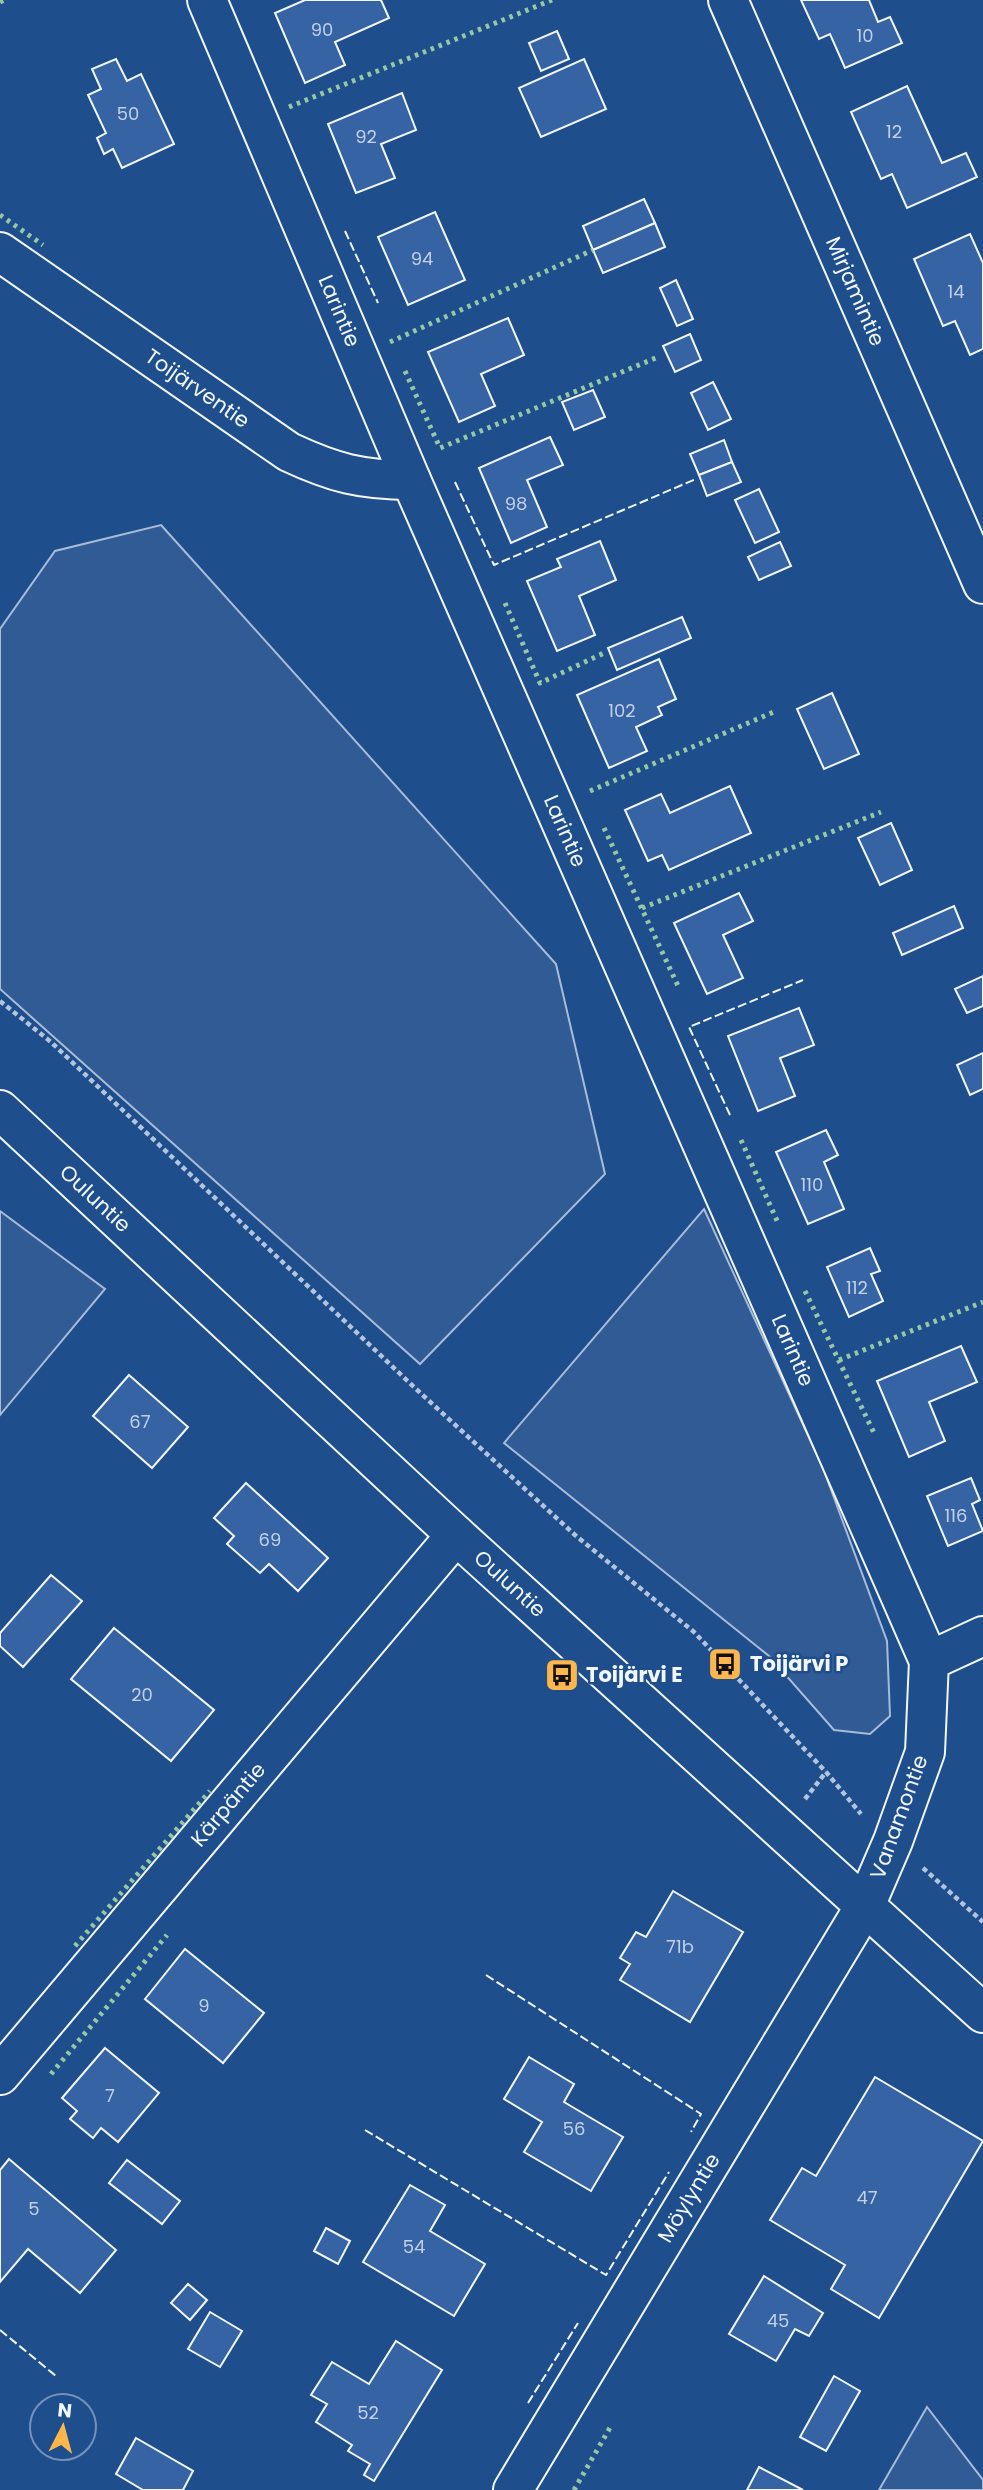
<svg xmlns="http://www.w3.org/2000/svg" width="983" height="2490" font-family="Poppins,sans-serif">
<rect width="100%" height="100%" fill="#1f4e8c"/>
<g fill="#305b95" stroke="#a8bbd7" stroke-width="2">
<path d="M161 525 556 964 605 1174 420 1364 0 989V629L55 551Z"/>
<path d="M704 1209 823 1468 887 1641 890 1716 870 1734 834 1730 769 1656 504 1443Z"/>
<path d="M0 1211 105 1289 0 1415Z"/>
<path d="M927 2407 983 2480V2490H879Z"/>
</g>
<g fill="#3563a3" stroke="#f2f6ff" stroke-width="2">
<path d="M305 0H381L389 18 335 42 345 65 305 83 275 13Z"/>
<path d="M801 0H869L878 22 890 17 902 43 845 68 830 34 819 39Z"/>
<path d="M557 31 569 59 541 71 529 43Z"/>
<path d="M116 59 127 81 141 74 174 144 122 168 113 149 104 154 97 138 106 133 88 95 101 89 92 69Z"/>
<path d="M584 59 606 109 541 137 519 88Z"/>
<path d="M907 86 942 163 966 153 977 177 907 208 892 174 881 179 851 112Z"/>
<path d="M402 93 416 130 381 144 395 178 356 193 328 124Z"/>
<path d="M644 199 655 223 593 250 583 226Z"/>
<path d="M435 212 465 280 408 305 378 237Z"/>
<path d="M655 223 665 247 603 273 593 250Z"/>
<path d="M970 234 983 263V349L970 355 955 321 943 326 914 259Z"/>
<path d="M676 280 693 319 677 326 660 288Z"/>
<path d="M508 318 524 355 481 374 495 406 459 422 428 352Z"/>
<path d="M690 334 701 360 675 372 663 346Z"/>
<path d="M713 382 731 419 708 430 691 393Z"/>
<path d="M593 390 605 417 574 430 562 402Z"/>
<path d="M550 437 563 465 527 480 547 527 511 543 479 468Z"/>
<path d="M724 440 732 462 699 475 690 454Z"/>
<path d="M732 462 741 482 707 496 699 475Z"/>
<path d="M759 489 779 532 755 543 735 500Z"/>
<path d="M600 541 616 580 579 596 595 635 557 651 527 581 561 567 557 559Z"/>
<path d="M780 542 791 566 759 580 748 557Z"/>
<path d="M682 617 691 638 617 670 608 648Z"/>
<path d="M659 659 676 699 658 707 662 715 636 727 647 751 609 768 577 695Z"/>
<path d="M832 693 859 754 824 769 797 709Z"/>
<path d="M730 786 751 833 669 870 662 855 648 861 625 810 661 794 670 813Z"/>
<path d="M891 823 912 870 880 885 858 838Z"/>
<path d="M739 893 753 921 723 935 743 978 707 994 674 923Z"/>
<path d="M954 906 963 928 902 955 893 933Z"/>
<path d="M983 976V1006L967 1013 955 989Z"/>
<path d="M799 1008 814 1045 780 1058 795 1096 758 1111 728 1036Z"/>
<path d="M983 1053V1089L970 1095 957 1065Z"/>
<path d="M826 1130 838 1155 824 1162 844 1209 808 1224 776 1152Z"/>
<path d="M870 1248 880 1271 871 1274 883 1301 849 1317 827 1267Z"/>
<path d="M961 1346 977 1382 929 1402 945 1441 909 1457 877 1381Z"/>
<path d="M129 1375 188 1427 152 1468 93 1416Z"/>
<path d="M971 1478 980 1500 972 1504 983 1531 948 1546 927 1496Z"/>
<path d="M246 1483 328 1558 298 1591 269 1564 260 1573 227 1544 234 1536 214 1518Z"/>
<path d="M51 1575 82 1601 23 1667 0 1646V1633Z"/>
<path d="M114 1628 214 1710 171 1761 71 1679Z"/>
<path d="M673 1891 743 1932 690 2022 620 1980 630 1964 620 1958 636 1932 646 1937Z"/>
<path d="M185 1949 264 2013 223 2063 145 1999Z"/>
<path d="M105 2048 159 2093 118 2142 101 2128 93 2138 70 2119 77 2111 62 2098Z"/>
<path d="M529 2057 574 2084 564 2102 623 2137 591 2191 524 2152 542 2122 504 2099Z"/>
<path d="M875 2077 983 2141 879 2318 831 2289 845 2265 770 2220 802 2168 816 2176Z"/>
<path d="M9 2159 116 2250 80 2293 28 2249 0 2282V2170Z"/>
<path d="M127 2160 180 2201 162 2224 109 2183Z"/>
<path d="M410 2185 445 2205 430 2231 485 2264 454 2316 363 2262Z"/>
<path d="M326 2228 350 2241 338 2264 314 2251Z"/>
<path d="M764 2276 823 2313 809 2336 795 2329 776 2361 729 2334Z"/>
<path d="M188 2284 207 2300 190 2320 171 2303Z"/>
<path d="M210 2312 242 2331 220 2367 188 2349Z"/>
<path d="M396 2341 442 2370 374 2481 364 2475 370 2464 348 2451 352 2445 316 2422 327 2404 311 2395 332 2362 369 2384Z"/>
<path d="M834 2376 860 2391 826 2451 800 2437Z"/>
<path d="M136 2438 193 2471 183 2490H143L116 2474Z"/>
<path d="M759 2467 803 2490H747Z"/>
</g>
<g fill="none" stroke-linecap="round" stroke-linejoin="round">
<g stroke="#f2f6ff" stroke-width="42">
<g id="minor">
<path id="s1" d="M207 0 411 480 929 1661 925 1752 893 1841 865 1906 513 2490"/>
<path id="s2" d="M728 0 983 584"/>
<path id="s3" d="M0 252 289 452C334 473 361 480 411 480"/>
<path d="M929 1661 983 1636"/>
<path id="s4" d="M0 2075 456 1535"/>
</g>
</g>
<g stroke="#f2f6ff" stroke-width="42">
<g id="major">
<path id="s5" d="M0 1110 456 1535 983 2013"/>
</g>
</g>
<g stroke="#b3c4dc" stroke-width="4.5" stroke-dasharray="5 3.5" stroke-linecap="butt">
<path d="M0 1001 51 1042 415 1388 575 1535 694 1632 826 1772 861 1814"/>
<path d="M805 1799 826 1772"/>
<path d="M923 1868 983 1922"/>
</g>
<use href="#minor" stroke="#1f4e8c" stroke-width="38"/>
<use href="#major" stroke="#1f4e8c" stroke-width="38"/>
<g stroke="#97c8a6" stroke-width="5" stroke-dasharray="3.5 5" stroke-linecap="butt">
<path d="M0 2 4 0"/>
<path d="M289 107 552 0"/>
<path d="M0 215 43 245"/>
<path d="M390 342 593 250"/>
<path d="M405 371 440 448 658 357"/>
<path d="M505 603 540 683 604 653"/>
<path d="M590 791 776 711"/>
<path d="M604 828 679 988"/>
<path d="M642 908 881 812"/>
<path d="M741 1140 778 1223"/>
<path d="M805 1291 875 1435"/>
<path d="M839 1360 983 1302"/>
<path d="M75 1946 210 1791"/>
<path d="M51 2074 167 1935"/>
<path d="M574 2490 611 2426"/>
</g>
<g stroke="#f2f6ff" stroke-width="2" stroke-dasharray="9 3.5" stroke-linecap="butt">
<path d="M345 231 378 303"/>
<path d="M455 482 494 565 696 479"/>
<path d="M730 1115 689 1027 803 980"/>
<path d="M486 1975 701 2114 691 2132"/>
<path d="M365 2130 606 2275 669 2172"/>
<path d="M0 2330 56 2376"/>
<path d="M528 2403 578 2323"/>
</g>
</g>
<defs>
<g id="bus-square" transform="scale(1.75)"><rect x="-9" y="-9" width="18" height="18" rx="4" fill="#ffb74d" stroke="#1f4e8c"/><path d="M-5-6H5V4H4V6H2V4H-2V6H-4V4H-5ZM-3.5-4V0h7V-4ZM-3.5 1.2v1.5H-2V1.2ZM2 1.2v1.5H3.5V1.2Z" fill="#111"/></g>
</defs>
<g fill-rule="evenodd">
<use href="#bus-square" x="725" y="1664"/>
<use href="#bus-square" x="562" y="1675"/>
</g>
<g text-anchor="middle" stroke-width="5" stroke-linejoin="round" paint-order="stroke">
<g font-size="18" fill="#c3d1e8">
<text x="322" y="36">90</text>
<text x="865" y="42">10</text>
<text x="128" y="120">50</text>
<text x="894" y="138">12</text>
<text x="366" y="143">92</text>
<text x="422" y="265">94</text>
<text x="956" y="298">14</text>
<text x="516" y="510">98</text>
<text x="622" y="717">102</text>
<text x="812" y="1191">110</text>
<text x="857" y="1294">112</text>
<text x="140" y="1428">67</text>
<text x="956" y="1522">116</text>
<text x="270" y="1546">69</text>
<text x="142" y="1701">20</text>
<text x="680" y="1953">71b</text>
<text x="204" y="2012">9</text>
<text x="110" y="2102">7</text>
<text x="574" y="2135">56</text>
<text x="867" y="2204">47</text>
<text x="34" y="2215">5</text>
<text x="414" y="2253">54</text>
<text x="778" y="2327">45</text>
<text x="368" y="2419">52</text>
</g>
<g font-size="21" fill="#f2f6ff" stroke="#1f4e8c">
<text dy="7" stroke="none"><textPath href="#s2" startOffset="318">Mirjamintie</textPath></text>
<text dy="7" stroke="none"><textPath href="#s1" startOffset="338">Larintie</textPath></text>
<text dy="7" stroke="none"><textPath href="#s3" startOffset="240">Toijärventie</textPath></text>
<text dy="7" stroke="none"><textPath href="#s1" startOffset="905">Larintie</textPath></text>
<text dy="7" stroke="none"><textPath href="#s5" startOffset="130">Ouluntie</textPath></text>
<text dy="7" stroke="none"><textPath href="#s1" startOffset="1472">Larintie</textPath></text>
<text dy="7" stroke="none"><textPath href="#s5" startOffset="696">Ouluntie</textPath></text>
<text dy="7" stroke="none"><textPath href="#s4" startOffset="354">Kärpäntie</textPath></text>
<text transform="translate(899 1817) rotate(-70)" y="7">Vanamontie</text>
<text transform="translate(689 2198) rotate(-59)" y="7">Möylyntie</text>
</g>
<g font-size="21" font-weight="bold" fill="#f2f6ff" stroke="#1f4e8c" text-anchor="start">
<text x="750" y="1671">Toijärvi P</text>
<text x="586" y="1682">Toijärvi E</text>
</g>
</g>
<g transform="translate(63 2427) rotate(6)"><circle r="33" fill="#1f4e8c" stroke="#7391ba" stroke-width="2"/>
<path d="M0-5L12 26L0 18L-12 26Z" fill="#ffb74d"/>
<text y="-10" font-size="19" font-weight="bold" text-anchor="middle" fill="#f2f6ff">N</text>
</g>
</svg>
